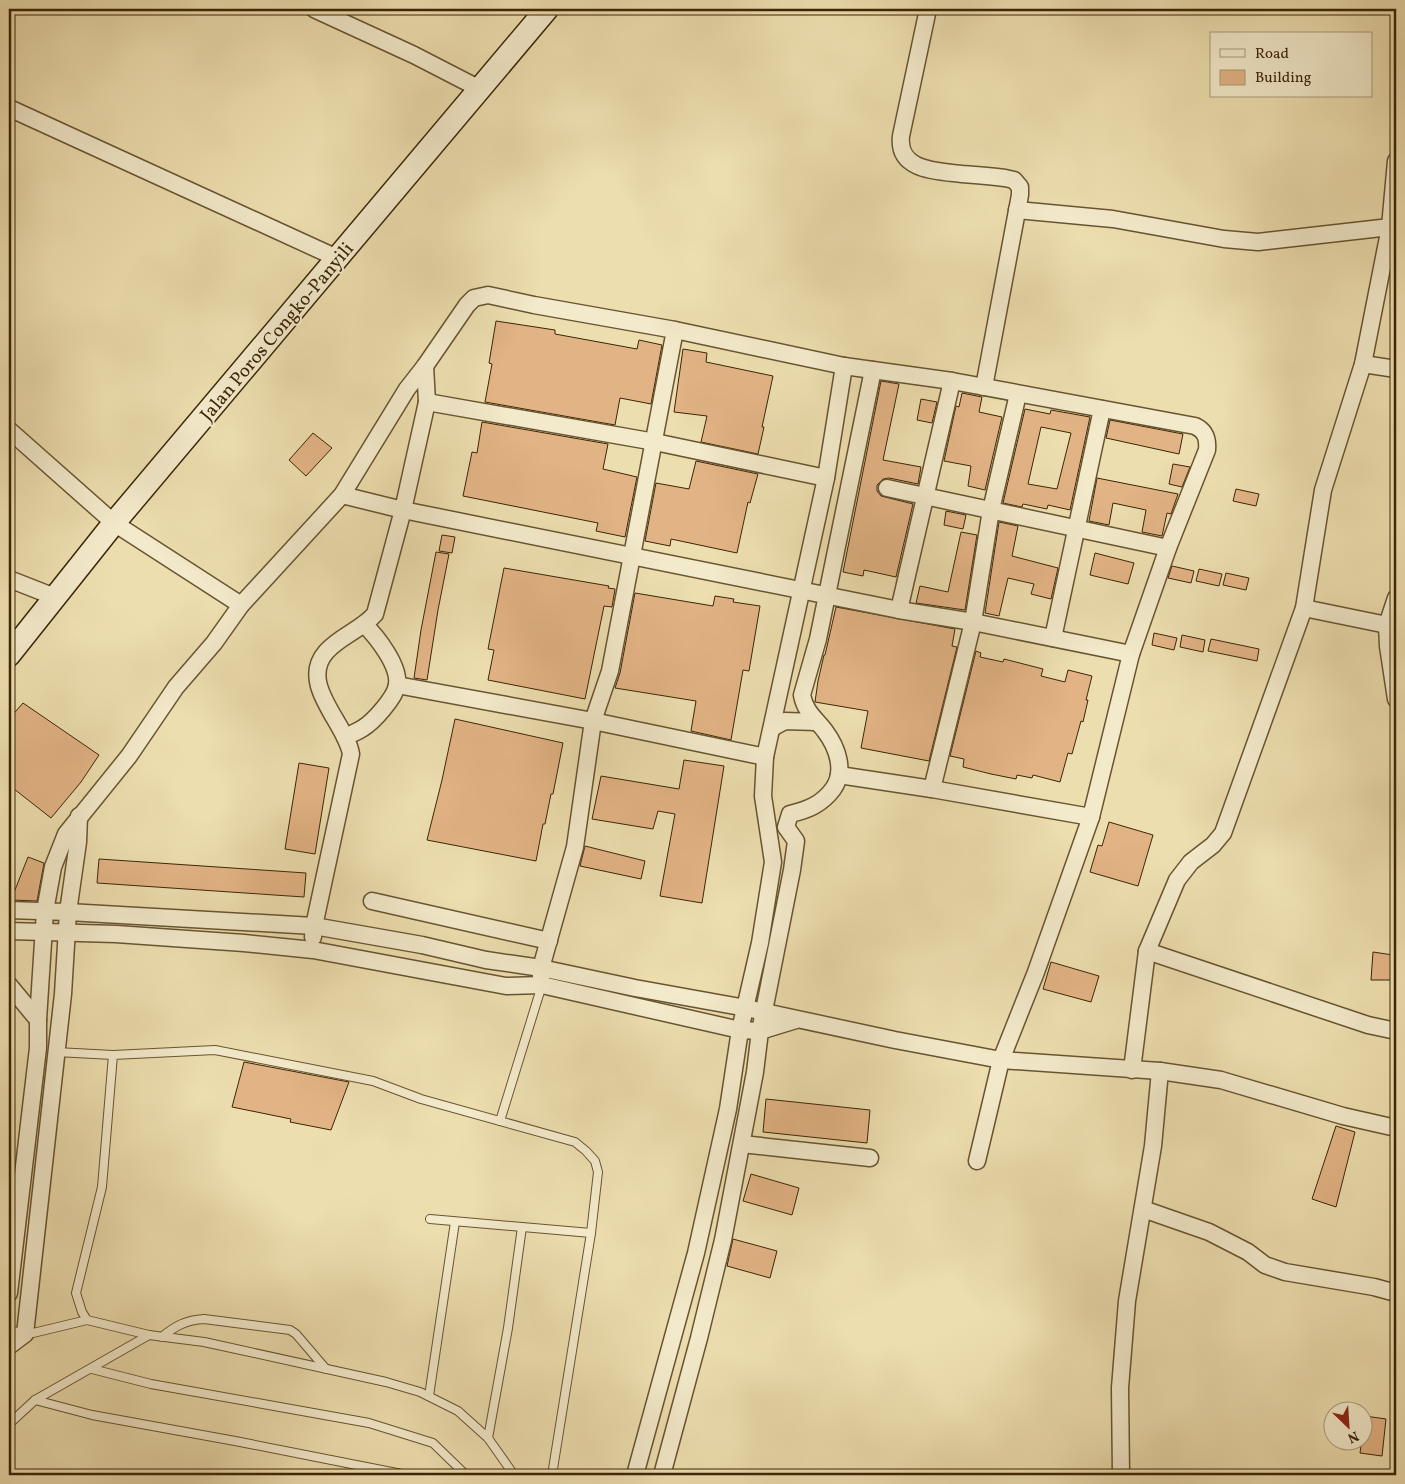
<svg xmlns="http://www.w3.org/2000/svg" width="1405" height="1484" font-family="Vollkorn,serif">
<rect width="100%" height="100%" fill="#eddeaf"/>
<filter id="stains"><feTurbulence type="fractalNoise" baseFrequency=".004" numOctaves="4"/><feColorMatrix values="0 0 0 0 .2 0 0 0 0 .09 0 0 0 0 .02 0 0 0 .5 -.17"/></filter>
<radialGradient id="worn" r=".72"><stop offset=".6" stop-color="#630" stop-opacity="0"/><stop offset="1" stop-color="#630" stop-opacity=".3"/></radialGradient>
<g fill="#e2b385" stroke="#3b2606" fill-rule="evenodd">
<path d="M496 321 555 330V334L637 349 639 340 662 345 651 404 620 398 615 425 485 402 492 364 489 363Z"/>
<path d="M683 349 707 353 706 362 773 376 762 427H764L758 454 701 442 707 416 674 412Z"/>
<path d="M881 381 899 384 883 460 921 467 918 484 889 478 883 479 877 485V491L881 496 913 504 896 577 864 570 863 576 843 572Z"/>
<path d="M962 393 982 397 979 412 1002 417 985 490 968 486 971 466 944 461 956 406 959 407Z"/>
<path d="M921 399 937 402 932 423 917 420Z"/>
<path d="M1025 409 1050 414 1051 410 1090 417 1070 510 1048 505 1047 509 1023 504 1022 507 1003 503ZM1041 427 1071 433 1057 489 1028 484Z"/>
<path d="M1110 420 1183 434 1179 454 1106 438Z"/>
<path d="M482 422 608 444 603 469 637 477 625 537 596 531 598 523 463 496 472 452 477 453Z"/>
<path d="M313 433 332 448 306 476 289 460Z"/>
<path d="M696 461 758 474 750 503 748 502 737 553 671 539 670 546 645 541 656 483 689 489Z"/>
<path d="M1173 464 1190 467 1182 487 1169 484Z"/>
<path d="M1097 478 1178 494 1171 514 1167 513 1162 536 1142 532 1146 510 1113 503 1109 525 1089 521Z"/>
<path d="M1236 489 1259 494 1256 506 1233 501Z"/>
<path d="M946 511 966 515 963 529 944 525Z"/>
<path d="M999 522 1018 526 1012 556 1058 568 1051 599 1031 594 1034 584 1008 578 999 616 985 613Z"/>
<path d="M961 532 977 535 965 610 916 603 920 586 948 592Z"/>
<path d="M442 535 455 537 452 553 439 551Z"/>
<path d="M436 552 449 554 438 610 427 680 414 678 421 630Z"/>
<path d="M1095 553 1134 563 1128 584 1090 575Z"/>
<path d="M1172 566 1194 571 1191 583 1168 578Z"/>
<path d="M504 568 609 586 608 588 615 589 612 607 604 606 585 699 488 680 494 650 488 649Z"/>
<path d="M1199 569 1222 574 1219 586 1196 581Z"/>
<path d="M1226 573 1249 578 1246 590 1223 585Z"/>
<path d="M635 593 713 606 715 596 734 599 733 602 760 606 749 671 743 670 731 740 691 731 696 701 615 688 620 673Z"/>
<path d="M836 607 955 629 952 646 957 647 929 761 861 748 868 711 815 702 818 681 824 655H825Z"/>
<path d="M1154 633 1177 638 1174 650 1152 645Z"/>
<path d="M1182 635 1205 640 1203 652 1180 647Z"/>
<path d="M1211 639 1259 649 1257 661 1208 651Z"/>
<path d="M976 651 981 653 980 657 1003 662 1004 659 1043 669 1041 676 1065 682 1068 670 1092 676 1086 700H1088L1083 722 1081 721 1072 754 1068 753 1060 782 1033 775 1032 778 1017 775 1016 779 991 774 963 767 964 759 950 756Z"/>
<path d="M23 703 99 755 81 782 51 818 9 785V719Z"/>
<path d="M455 719 563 743 553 794H551L545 824H543L536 861 427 840 442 780Z"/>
<path d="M684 760 724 766 702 903 660 896 675 814 658 811 653 829 592 819 601 776 679 789Z"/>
<path d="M299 763 329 768 315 854 285 849Z"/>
<path d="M1109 822 1153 835 1138 886 1090 872 1098 845 1102 846Z"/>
<path d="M585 846 645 861 641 879 580 866Z"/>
<path d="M28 857 44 863 37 901 11 900Z"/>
<path d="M99 859 306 873 304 897 97 883Z"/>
<path d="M1373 952 1393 955 1392 980H1371Z"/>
<path d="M1051 962 1099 976 1091 1002 1043 989Z"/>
<path d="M244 1062 349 1082 331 1130 290 1122 291 1119 232 1107Z"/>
<path d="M766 1099 870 1110 867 1143 763 1132Z"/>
<path d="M1336 1126 1355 1132 1336 1207 1312 1199Z"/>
<path d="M751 1174 799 1188 792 1215 743 1201Z"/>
<path d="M733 1239 777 1251 770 1278 727 1266Z"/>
<path d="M1365 1416 1386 1419 1382 1456 1360 1453Z"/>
</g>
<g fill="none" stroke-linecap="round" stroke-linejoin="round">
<g stroke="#685430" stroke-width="10">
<g id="service">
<path d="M56 1052 113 1055"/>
<path d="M500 1121 542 985"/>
<path d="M430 1219 591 1233"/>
<path d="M9 1330 25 1334 33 1333 87 1320"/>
<path d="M149 1335 87 1320 82 1312 76 1293 102 1187 113 1055 215 1050 373 1081 421 1099 575 1142 586 1151 595 1161 598 1172 591 1233 552 1475"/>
<path d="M162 1337C175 1326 186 1320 204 1319L290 1330 296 1334 326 1369"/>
<path d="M92 1369 151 1384 369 1423 433 1443 466 1475"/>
<path d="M429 1396 455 1222"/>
<path d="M35 1400 92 1415 235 1441 407 1475"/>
<path d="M9 1424 35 1400 149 1335 204 1342 386 1382 420 1392 458 1411 488 1438 514 1475"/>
<path d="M488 1438 508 1328 522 1227"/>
</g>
</g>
<g stroke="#685430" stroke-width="19">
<g id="minor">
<path d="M314 9 414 55 480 89"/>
<path d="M928 9 901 136C897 171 937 171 962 174 976 175 990 176 1005 178L1014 180 1020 187V195L984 387"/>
<path d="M9 108 337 258"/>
<path d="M1017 210 1113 219 1224 239 1258 242 1390 227"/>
<path d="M1363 364 1396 369"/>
<path d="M427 402 655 442 826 478"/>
<path d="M9 430 114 523 241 605"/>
<path d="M887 488 1168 548"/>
<path d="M342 495 403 510 899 610 973 622 1131 654"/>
<path d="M9 579 55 597"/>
<path d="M1396 598 1387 625 1388 646 1396 699"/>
<path d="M1304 608 1387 625"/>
<path d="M899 610 952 381"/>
<path d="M1053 638 1102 409"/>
<path d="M397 685 593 721 765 757"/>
<path d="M772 728 785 721 816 722"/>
<path d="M345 737C351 734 357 732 363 728 373 722 395 698 397 685 400 666 377 637 364 624"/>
<path d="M839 775 932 789 1091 817"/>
<path d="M932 789 973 622 991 510 1018 394"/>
<path d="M372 901 549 941"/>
<path d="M9 910 68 912 314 926 422 945 486 960 541 968 635 988 746 1008 895 1040 1001 1060 1036 972 1091 817 1131 654 1168 548 1207 450C1208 439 1206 431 1195 426L952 381 844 366 675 330 534 305 488 295 474 298 467 305 425 366 407 389 342 495 241 605 214 643 176 687 129 756 66 834 53 867 45 911 38 1020V1048L9 1293"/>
<path d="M9 931 116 934 244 943 313 950 506 986 542 985 740 1030 760 1031 796 1020"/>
<path d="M313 937 314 926 351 754C346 723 298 684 326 652 340 636 361 630 375 614L403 510 427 402 425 366"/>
<path d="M1147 951 1368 1025 1396 1031"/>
<path d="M541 978V968L575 847 593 721 610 671 675 330"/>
<path d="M9 985 38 1020"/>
<path d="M1132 1070 1147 951 1177 880 1191 862 1213 845 1223 833 1304 608 1323 490 1363 364 1390 227 1396 161"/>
<path d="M742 1144 870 1158"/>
<path d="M977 1161 1001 1060 1160 1071 1221 1080 1343 1116 1396 1128"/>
<path d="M1143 1209 1209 1232 1248 1252 1265 1265 1285 1272 1374 1287 1396 1293"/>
<path d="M9 1346 25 1334 63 994 68 912 78 842 79 816"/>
<path d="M635 1475 696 1253 728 1109 740 1030 760 943 773 862 763 796 765 757 826 478 844 366"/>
<path d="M662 1475 699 1338 723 1240 755 1072 760 1031 792 870 796 841 786 827 790 814C808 810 822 804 833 789 846 771 837 747 825 731 816 719 805 712 802 695L818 639 873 370"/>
<path d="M1121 1475 1120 1388 1127 1301 1153 1146 1160 1071"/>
</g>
</g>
<g stroke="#3b2606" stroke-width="25">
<path id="secondary" d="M9 655 114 523 547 9"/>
</g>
<path stroke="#3b2606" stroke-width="2.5" stroke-dasharray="1 2.5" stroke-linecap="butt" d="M1396 845 1394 887H1396"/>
<use href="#service" stroke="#f3eacb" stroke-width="8"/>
<use href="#minor" stroke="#f3eacb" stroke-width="16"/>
<use href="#secondary" stroke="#f3eacb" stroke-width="22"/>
</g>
<g text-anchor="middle" stroke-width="4" stroke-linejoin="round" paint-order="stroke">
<g font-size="19" fill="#3b2606" stroke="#f3eacb">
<text transform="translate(276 331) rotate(-50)" y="7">Jalan Poros Congko-Panyili</text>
</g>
</g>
<rect width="1405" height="1484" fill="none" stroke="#eddeaf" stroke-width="30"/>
<rect x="10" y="10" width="1385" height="1464" fill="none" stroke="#3b2606" stroke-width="2.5"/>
<rect x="15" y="15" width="1375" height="1454" fill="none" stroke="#3b2606"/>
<rect x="1210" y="32" width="162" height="65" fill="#f3eacb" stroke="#a99c7c"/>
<rect x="1220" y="49" width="25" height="8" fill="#f3eacb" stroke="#a99c7c"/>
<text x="1255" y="58" font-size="15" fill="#3b2606">Road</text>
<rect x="1220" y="70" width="25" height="15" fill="#e2b385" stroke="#a99c7c"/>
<text x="1255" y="82" font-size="15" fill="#3b2606">Building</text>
<g transform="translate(1348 1426) rotate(155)"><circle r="24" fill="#f3eacb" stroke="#a99c7c"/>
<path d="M0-4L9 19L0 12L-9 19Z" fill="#8f2418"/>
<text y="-8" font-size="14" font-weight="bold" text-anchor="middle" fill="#3b2606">N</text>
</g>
<rect width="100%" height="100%" filter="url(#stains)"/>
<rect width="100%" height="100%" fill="url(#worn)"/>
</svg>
